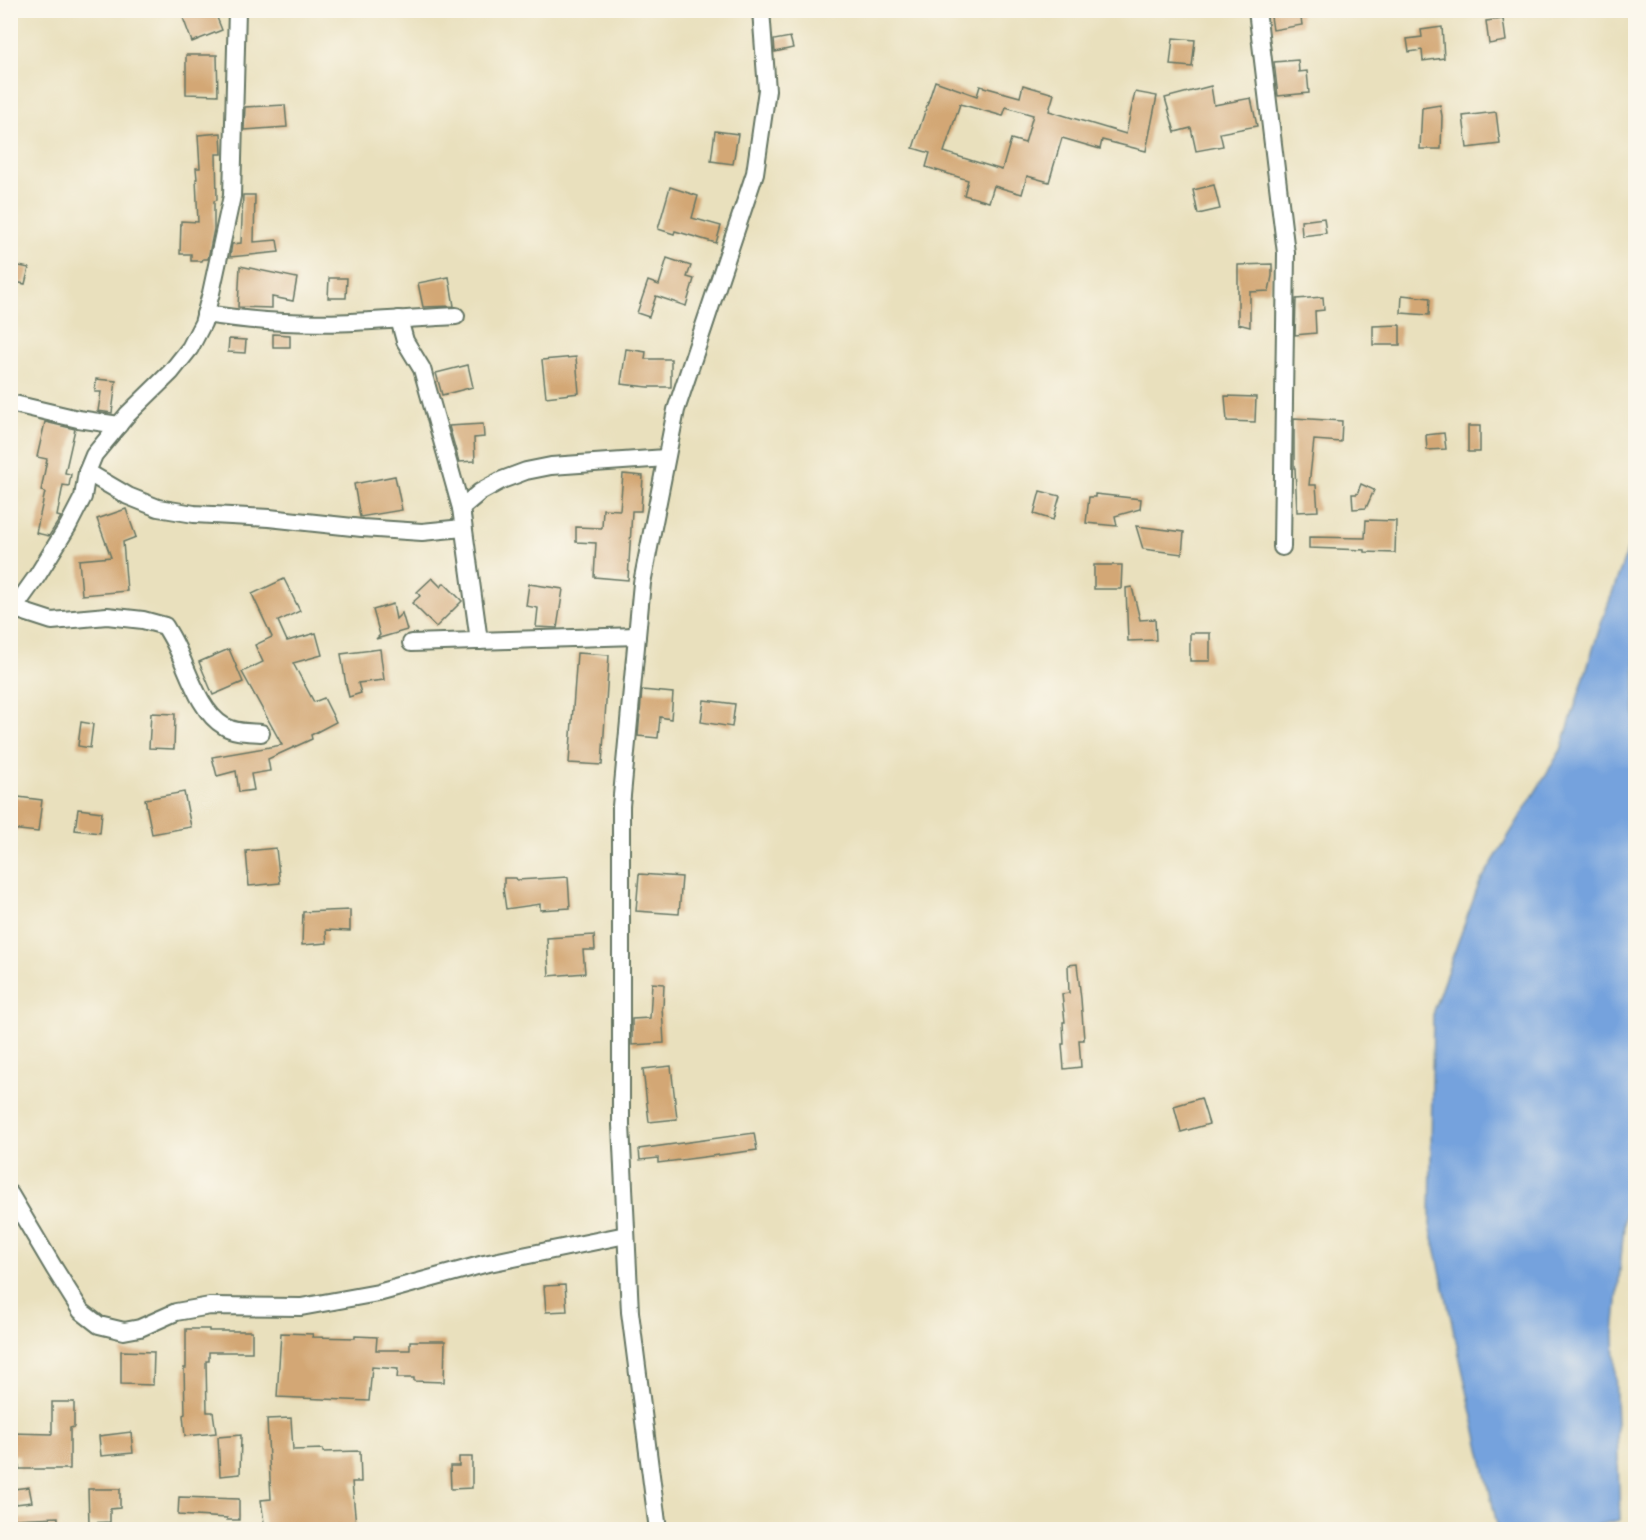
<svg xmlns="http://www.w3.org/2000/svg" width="1646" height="1540" font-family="Itim,sans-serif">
<rect width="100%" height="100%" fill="#fbf7ec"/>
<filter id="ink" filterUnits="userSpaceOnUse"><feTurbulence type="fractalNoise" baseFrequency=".0167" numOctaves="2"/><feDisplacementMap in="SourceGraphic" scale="12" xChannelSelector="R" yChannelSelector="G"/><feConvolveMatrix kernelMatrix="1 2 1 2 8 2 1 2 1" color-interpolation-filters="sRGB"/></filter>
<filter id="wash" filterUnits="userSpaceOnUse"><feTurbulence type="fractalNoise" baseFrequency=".008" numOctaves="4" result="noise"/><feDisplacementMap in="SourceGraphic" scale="24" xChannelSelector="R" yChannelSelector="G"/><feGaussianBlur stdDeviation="1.35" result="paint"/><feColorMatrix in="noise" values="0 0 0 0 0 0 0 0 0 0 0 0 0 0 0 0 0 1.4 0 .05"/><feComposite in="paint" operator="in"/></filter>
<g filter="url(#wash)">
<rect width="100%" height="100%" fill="#e9e0bd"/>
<path fill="#74a2dd" stroke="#4a7088" stroke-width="1.5" d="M1635 529 1636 1097 1614 1334 1620 1520 1580 1529H1498L1430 1225 1433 1011 1479 884 1561 750 1600 627Z"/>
<g id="blocks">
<g fill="#d3a775" fill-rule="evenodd">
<path d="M194 10H214L222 30 192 42 182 15Z"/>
<path d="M1270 10H1292V12L1300 11 1302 25 1273 30Z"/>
<path d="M1503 19 1506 41 1489 44 1486 21Z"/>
<path d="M1442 27 1444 58 1423 61 1422 50 1409 52 1407 39 1422 37 1421 30Z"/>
<path d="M790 37 793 48 775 52 774 40Z"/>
<path d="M1173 38 1195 40 1192 67 1170 65Z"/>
<path d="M186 55H217L218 95 186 94Z"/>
<path d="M1298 60 1299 72 1307 71 1309 93 1278 96 1274 62Z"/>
<path d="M935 81 977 96 980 86 1020 97 1023 85 1054 94 1049 111 1126 134 1135 92 1157 96 1146 151 1102 140 1100 149 1062 138 1049 182 1027 176 1022 194 994 186 989 202 964 195 968 180 926 167 930 153 913 148ZM960 104 1003 116 1006 107 1033 115 1025 143 1011 139 1002 170 944 152Z"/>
<path d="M1211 86 1214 105 1251 98 1257 126 1220 133 1223 146 1196 151 1191 128 1175 132 1165 98Z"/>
<path d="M285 105 287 127 244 130 245 107Z"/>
<path d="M1440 105 1442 116 1441 149H1420L1422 108Z"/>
<path d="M1496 112 1500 144 1467 148 1463 116Z"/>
<path d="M715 131 738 134 733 164 711 161Z"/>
<path d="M221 133 222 154H216L217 200 214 201V229L208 259H203L202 261H191V254H180L181 221 198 222 196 179H197L196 168H200L198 135Z"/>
<path d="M1214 185 1220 209 1198 214 1193 190Z"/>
<path d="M670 187 698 196 692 218 721 226 716 243 675 231 674 234 658 229Z"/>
<path d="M243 195H255L254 242 277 240 279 252 230 257 232 244 241 243Z"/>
<path d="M1324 218 1326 233 1302 236 1301 221Z"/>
<path d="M667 258 691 266 687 277 694 279 686 306 656 296 649 317 637 313 648 281 659 285Z"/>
<path d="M10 264 29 268 25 284 10 281Z"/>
<path d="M1272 264V276L1269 291 1250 292V327L1238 324V265Z"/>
<path d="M240 266 297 278 293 301 272 297V308L238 307Z"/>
<path d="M449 277 454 306 423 307 418 283Z"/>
<path d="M329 278H347L346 298H328Z"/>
<path d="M1402 295 1430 298 1429 315 1401 313Z"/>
<path d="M1323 297 1324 310 1315 311 1316 333 1295 335 1296 299Z"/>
<path d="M1400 325V345H1373V326Z"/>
<path d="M273 334 290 335V347H273Z"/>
<path d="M229 339 246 340 245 353 228 352Z"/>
<path d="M626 349 646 352 645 359H671V387H648L621 384Z"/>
<path d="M576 357 579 393 546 397 542 360Z"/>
<path d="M468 365 473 387 442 395 436 373Z"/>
<path d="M96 379 116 381 112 413 98 411 101 392H95Z"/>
<path d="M1225 396 1256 397 1255 422 1227 421Z"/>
<path d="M1294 418 1342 421 1341 442 1314 440 1309 485H1316L1318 511 1297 512 1295 468H1294Z"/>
<path d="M45 422 75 429 65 473 71 474 69 486 63 485 57 516 61 517 49 536 36 533 45 492 41 491 47 459 37 457Z"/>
<path d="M483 424 484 437 474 438 475 461 459 462 449 426Z"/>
<rect x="1468" y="426" width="12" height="26"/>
<path d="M1444 433 1446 449 1427 450 1426 435Z"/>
<path d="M623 474 643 476 641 511H632L628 580 594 577 596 543 576 542V527L602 528 603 509 620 510Z"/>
<path d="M395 476 402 510 360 517 354 484Z"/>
<path d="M1361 484 1374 490 1366 508 1353 509 1352 494H1357Z"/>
<path d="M1040 491 1060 496 1053 520 1034 514Z"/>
<path d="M1095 494 1141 499 1140 509 1115 516 1117 526 1086 523 1089 497H1095Z"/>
<path d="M126 509 136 537 123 542 127 591 82 595 79 560 111 557 97 519Z"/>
<path d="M1366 520 1396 521 1395 553 1365 552V550L1309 548V537L1365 538Z"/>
<path d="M1136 526 1184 532 1182 554 1143 549Z"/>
<path d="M1094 565H1122L1121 589H1094Z"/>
<path d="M432 578 441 587 444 583 462 601 436 627 412 603 420 596 417 592Z"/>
<path d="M284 579 300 611 278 621 287 641 316 633 322 655 293 663 314 702 324 698 336 722 311 735 312 739 268 759 270 771 251 774 254 790 239 792 236 771 217 776 212 757 282 745 242 672 263 662 255 645 272 637 252 594Z"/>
<path d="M529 584 563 589 557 628 536 627 538 608 526 606Z"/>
<path d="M1132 587 1140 620 1155 619 1156 640 1128 641 1126 588Z"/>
<path d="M393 604 396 619 402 613 407 630 376 639 380 635 373 610Z"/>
<rect x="1190" y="633" width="20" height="28"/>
<path d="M229 649 243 682 213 695 199 662Z"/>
<path d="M380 649 384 680 358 683 361 693 349 697 346 685 341 654Z"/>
<path d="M577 653 609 655 602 765 569 763Z"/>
<path d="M642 690 673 693 671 719 660 717 658 738 638 736Z"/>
<path d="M704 700 735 704 732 727 701 722Z"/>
<path d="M151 713 175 714 174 749 149 748Z"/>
<path d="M81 722 93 724 90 748 78 746Z"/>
<path d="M184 792 191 827 152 834 145 799Z"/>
<path d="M10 796 42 800 38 832 10 829Z"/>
<path d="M78 809 102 812 100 833 75 830Z"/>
<path d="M276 848 280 883 249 886 246 851Z"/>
<path d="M639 874 682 877 679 914 636 911Z"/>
<path d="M568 877 570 908 540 910V904L506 909 503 888 504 887V878H516L517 880Z"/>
<path d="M350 910V931L326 930 327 943 302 945 303 912Z"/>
<path d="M594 935 595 950H583L585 973 549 976 547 938Z"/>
<path d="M1077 964 1081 999 1084 1040H1079L1081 1067 1064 1069 1062 1044H1064L1063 1022H1065L1062 994 1069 993 1068 965Z"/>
<path d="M652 983 664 984 663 1007H662L664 1043 632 1045V1019L650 1018Z"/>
<path d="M671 1066 677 1119 649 1122 643 1069Z"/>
<path d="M1201 1098 1209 1124 1181 1132 1174 1106Z"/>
<path d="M754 1133 757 1150 658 1163V1158L640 1160 639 1149Z"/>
<path d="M565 1285 567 1311 546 1312 544 1286Z"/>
<path d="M186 1329H209V1331H252V1352H209V1361H206L207 1412H213L216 1433 185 1436 183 1415 185 1414 184 1368H186Z"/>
<path d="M281 1333 313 1334 312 1337 355 1338V1336L377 1337 376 1350H410V1341H445L444 1382 414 1381V1378H397L398 1369 372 1367 369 1401 277 1397Z"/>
<path d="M121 1351 154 1352 153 1385 121 1384Z"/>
<path d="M52 1402H74V1427L70 1428V1469H19V1455H10V1433L52 1434Z"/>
<path d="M291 1418 293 1450 323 1449V1452L360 1451 361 1482H352L356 1525 346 1526V1530H310V1528L265 1530 261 1500 271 1499 267 1419Z"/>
<path d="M131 1432 133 1453 101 1456 99 1436Z"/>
<path d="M241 1435 240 1474 220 1476 218 1437Z"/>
<path d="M459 1457H472V1488L451 1489 450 1466H459Z"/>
<path d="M29 1487 32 1502 16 1504 14 1489Z"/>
<path d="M88 1489H120V1508L110 1509V1522L89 1523Z"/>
<path d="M179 1497 239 1499V1520H227V1518L178 1515Z"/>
<path d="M58 1517V1530H14V1519Z"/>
</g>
</g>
</g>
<g filter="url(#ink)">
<use href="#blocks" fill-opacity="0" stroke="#667664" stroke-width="1.5"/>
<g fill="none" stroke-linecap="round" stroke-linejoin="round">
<g stroke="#667664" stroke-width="20">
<g id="minor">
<path d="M1257 10 1286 253 1282 547"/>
<path d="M205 314C232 318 258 321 284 322 341 325 399 319 456 316"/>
<path d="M399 319 405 341 422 369 461 508 479 641"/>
<path d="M10 403 78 419 119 425"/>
<path d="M87 472 128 496 158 508 194 514 269 518 362 528 422 532 463 528"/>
<path d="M461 508 480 492 502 480 526 471 551 466 666 458"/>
<path d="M15 609 52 621 107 616 143 620 165 626C169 633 173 639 176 646 188 670 200 713 224 726 235 733 249 732 261 733"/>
<path d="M10 614 37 576 68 526 83 497 87 472 94 455 127 415 171 372 190 348 203 323 211 293 232 196 237 10"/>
<path d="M411 643 637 636"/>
<path d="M10 1194 54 1268 81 1311 99 1325 124 1331 140 1328 176 1312 210 1306 301 1307 378 1293 484 1264 626 1235"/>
<path d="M658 1530 630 1312 621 1125V806L642 583 676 410 755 173 767 90 761 10"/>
</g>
</g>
<use href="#minor" stroke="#fff" stroke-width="16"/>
</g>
</g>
<rect width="1646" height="1540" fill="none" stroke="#fbf7ec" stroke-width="36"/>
</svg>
